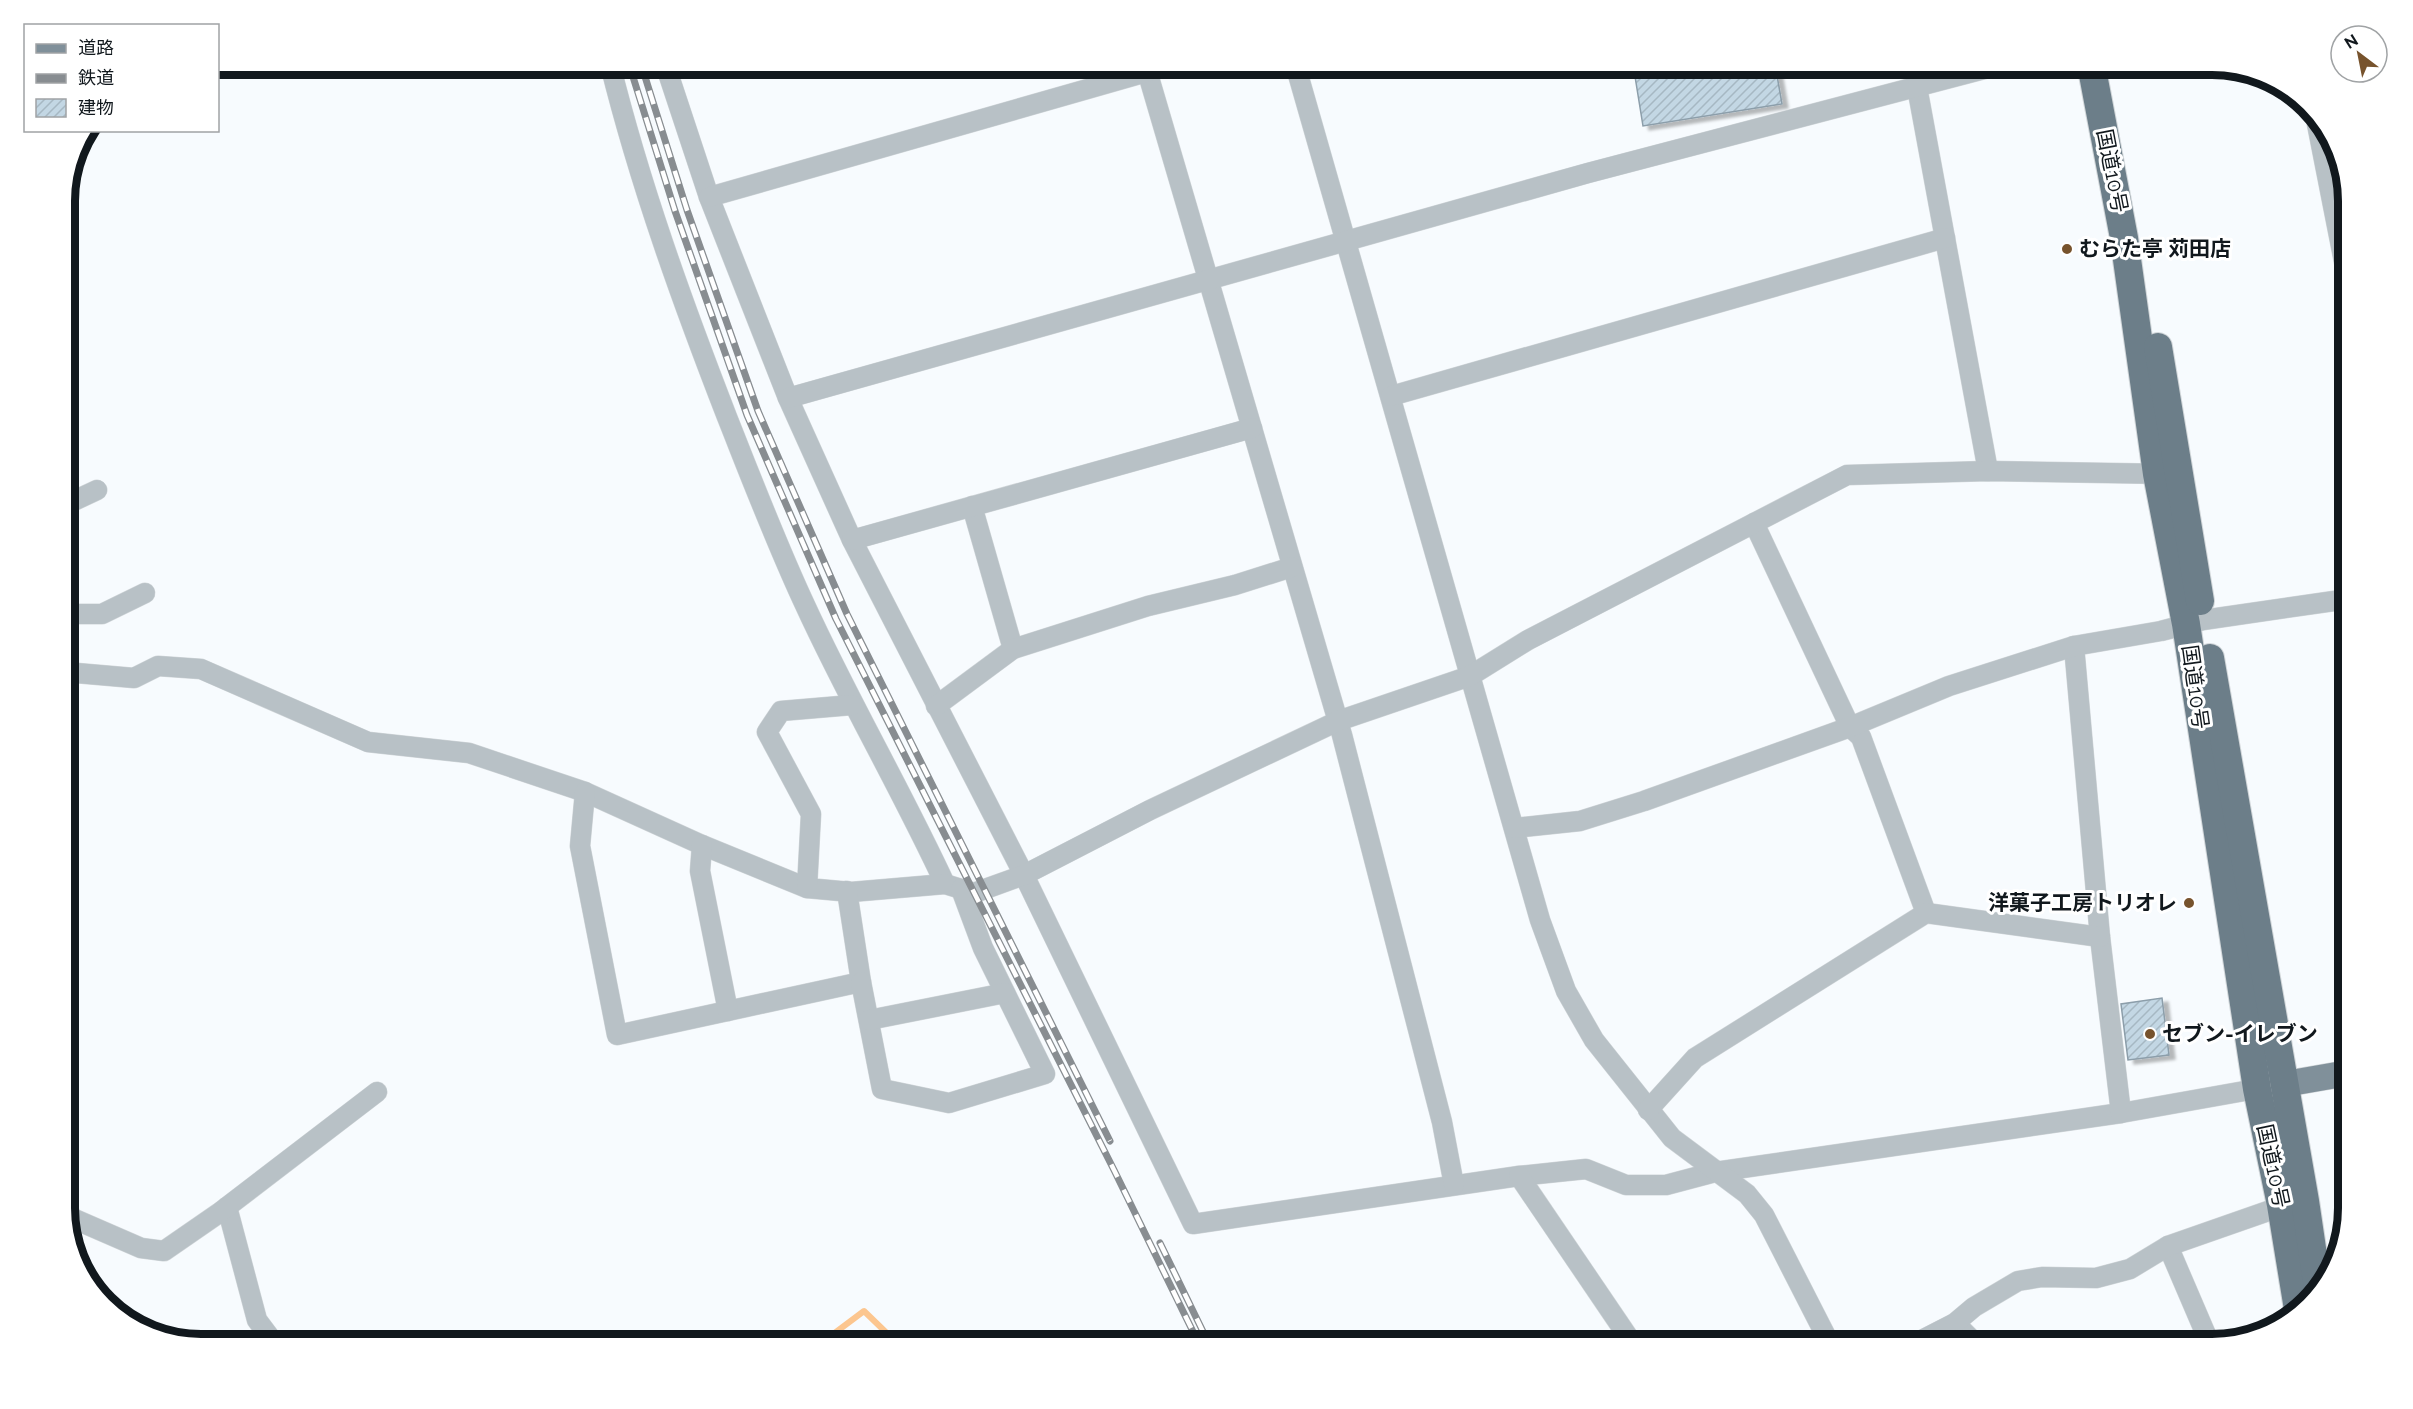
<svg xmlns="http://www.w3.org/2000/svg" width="2413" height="1409" font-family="Raleway,'Noto Sans JP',sans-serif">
<defs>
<pattern id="building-hatch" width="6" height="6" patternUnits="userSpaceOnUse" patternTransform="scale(1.5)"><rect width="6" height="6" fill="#c3d7e4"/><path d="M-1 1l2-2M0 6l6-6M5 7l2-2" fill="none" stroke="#a6b8c3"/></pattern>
<filter id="shadow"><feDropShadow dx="6" dy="4" stdDeviation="1.5" flood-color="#0004"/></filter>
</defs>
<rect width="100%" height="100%" fill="#f7fbfe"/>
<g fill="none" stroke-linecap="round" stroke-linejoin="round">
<g stroke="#fcc68f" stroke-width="6">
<path d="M820 1344 864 1311 898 1344"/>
<path d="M1250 1344H1252"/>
</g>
</g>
<g fill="url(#building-hatch)" stroke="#8c9eaa" stroke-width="1.5" filter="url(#shadow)">
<path d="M1633 64H1775L1782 104 1643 126Z"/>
<path d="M2162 998 2169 1055 2128 1060 2121 1004Z"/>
</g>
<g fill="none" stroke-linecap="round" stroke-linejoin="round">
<g stroke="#d2d7da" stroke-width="21">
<g id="minor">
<path d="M610 64C640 185 682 301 727 417 752 480 776 543 805 605 848 699 901 789 945 884"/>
<path d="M665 64 709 197 788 398 852 540 1024 875 1193 1224 1519 1176 1586 1169 1626 1185H1666L1715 1172 2121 1113 2267 1087"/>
<path d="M1145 64 1342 735 1442 1122 1454 1185"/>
<path d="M1295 64 1540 920 1566 991 1594 1040 1672 1138 1747 1194 1764 1215 1830 1344"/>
<path d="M2127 64 2130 67 2149 64"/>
<path d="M1917 87 1988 471"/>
<path d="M2316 119 2348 282"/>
<path d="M709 197 1147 72"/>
<path d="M1391 396 1945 238"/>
<path d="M788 398 1588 173 2003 64"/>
<path d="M65 505 97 490"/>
<path d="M972 506 1013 649"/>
<path d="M1754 523 1850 727 1861 737 1926 913"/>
<path d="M852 540 1252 428"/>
<path d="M65 614H102L145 593"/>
<path d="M2074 646 2100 937 2121 1113"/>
<path d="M65 672 134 678 158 666 201 669 368 742 469 753 585 792 702 845 807 888 851 892 945 884 974 893 1024 875 1150 810 1338 721 1470 676 1528 640 1847 475 1988 471 2169 474"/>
<path d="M936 706 1013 649 1148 606 1235 585 1292 567"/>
<path d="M585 792 580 846 617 1035 861 982 847 891"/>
<path d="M1514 828 1580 821 1644 801 1850 727 1949 686 2074 646 2161 631 2203 620 2348 599"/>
<path d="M702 845 700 871 728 1011"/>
<path d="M807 888 811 814 767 732 781 711 852 705"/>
<path d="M861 982 882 1089 949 1103 1045 1074 983 948 961 889"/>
<path d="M869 1020 1005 993"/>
<path d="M1648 1110 1695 1058 1926 913 2100 937"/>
<path d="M1519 1176 1633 1344"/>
<path d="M227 1207 257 1320 275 1344"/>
<path d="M65 1215 141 1248 164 1251 219 1213 377 1092"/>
<path d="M2168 1246 2210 1344"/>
<path d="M1955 1323 1976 1344"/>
<path d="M1914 1344 1955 1323 1974 1307 2018 1281 2042 1277 2096 1278 2130 1269 2168 1246 2291 1203"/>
</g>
</g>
<g stroke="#d2d7da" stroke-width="27">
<path id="major" d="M2285 1084 2348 1073"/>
</g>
<g stroke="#d2d7da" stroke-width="30">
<g id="highway">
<path d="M2091 64 2124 238 2157 474 2186 624 2257 1089 2281 1205 2298 1309"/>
<path d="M2158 347 2200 601"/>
<path d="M2210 658 2305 1201 2318 1289"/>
</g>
</g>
<use href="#minor" stroke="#b8c1c6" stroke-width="20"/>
<use href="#major" stroke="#80909a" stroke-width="26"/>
<use href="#highway" stroke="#6c7e89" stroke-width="28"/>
<g stroke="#888d91" stroke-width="7">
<g id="rail">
<path d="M629 64 675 211 747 415 836 619 1114 1170 1199 1344"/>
<path d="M641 64 687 210 758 411 847 614 1110 1141"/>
<path d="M1160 1243 1209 1344"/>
</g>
</g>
<use href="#rail" stroke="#fff" stroke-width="4.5" stroke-dasharray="14" stroke-linecap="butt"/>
</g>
<g fill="#77532d" stroke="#fff" stroke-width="2">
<circle cx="2067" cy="249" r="6"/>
<circle cx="2189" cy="903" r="6"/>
<circle cx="2150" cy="1034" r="6"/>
</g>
<g text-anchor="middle" stroke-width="6" stroke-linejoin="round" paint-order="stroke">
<g font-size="21" fill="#11181d" stroke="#fff">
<text transform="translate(2112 171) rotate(79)" y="7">国道10号</text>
<text transform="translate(2195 687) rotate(82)" y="7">国道10号</text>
<text transform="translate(2273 1166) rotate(78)" y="7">国道10号</text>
</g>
<g font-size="21" font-weight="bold" fill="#11181d" stroke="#fff" text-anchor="start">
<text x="2079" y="256">むらた亭 苅田店</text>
<text x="2177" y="910" text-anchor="end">洋菓子工房トリオレ</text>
<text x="2162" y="1041">セブン-イレブン</text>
</g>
</g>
<path d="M0 0H2413V1409H0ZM201 75H2212A126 126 0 0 1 2338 201V1208A126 126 0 0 1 2212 1334H201A126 126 0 0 1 75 1208V201A126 126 0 0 1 201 75Z" fill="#fff" fill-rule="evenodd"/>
<path fill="none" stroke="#11181d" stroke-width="8" d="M201 75H2212A126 126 0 0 1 2338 201V1208A126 126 0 0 1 2212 1334H201A126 126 0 0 1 75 1208V201A126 126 0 0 1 201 75Z"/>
<rect x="24" y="24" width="195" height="108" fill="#ffffff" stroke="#a0a3a5" stroke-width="1.5"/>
<rect x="36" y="44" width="30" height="9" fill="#80909a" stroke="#a0a3a5" stroke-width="1.5"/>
<text x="78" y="54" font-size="18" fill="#11181d">道路</text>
<rect x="36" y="74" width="30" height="9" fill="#888d91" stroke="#a0a3a5" stroke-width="1.5"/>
<text x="78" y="84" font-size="18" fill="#11181d">鉄道</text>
<rect x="36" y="99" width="30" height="18" fill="url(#building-hatch)" stroke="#a0a3a5" stroke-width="1.5"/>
<text x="78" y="114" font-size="18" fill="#11181d">建物</text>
<g transform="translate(2359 54) rotate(328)"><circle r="28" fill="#ffffff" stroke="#a0a3a5" stroke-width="1.5"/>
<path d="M0-4.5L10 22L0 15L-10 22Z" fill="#77532d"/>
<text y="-9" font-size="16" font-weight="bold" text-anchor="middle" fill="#11181d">N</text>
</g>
</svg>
